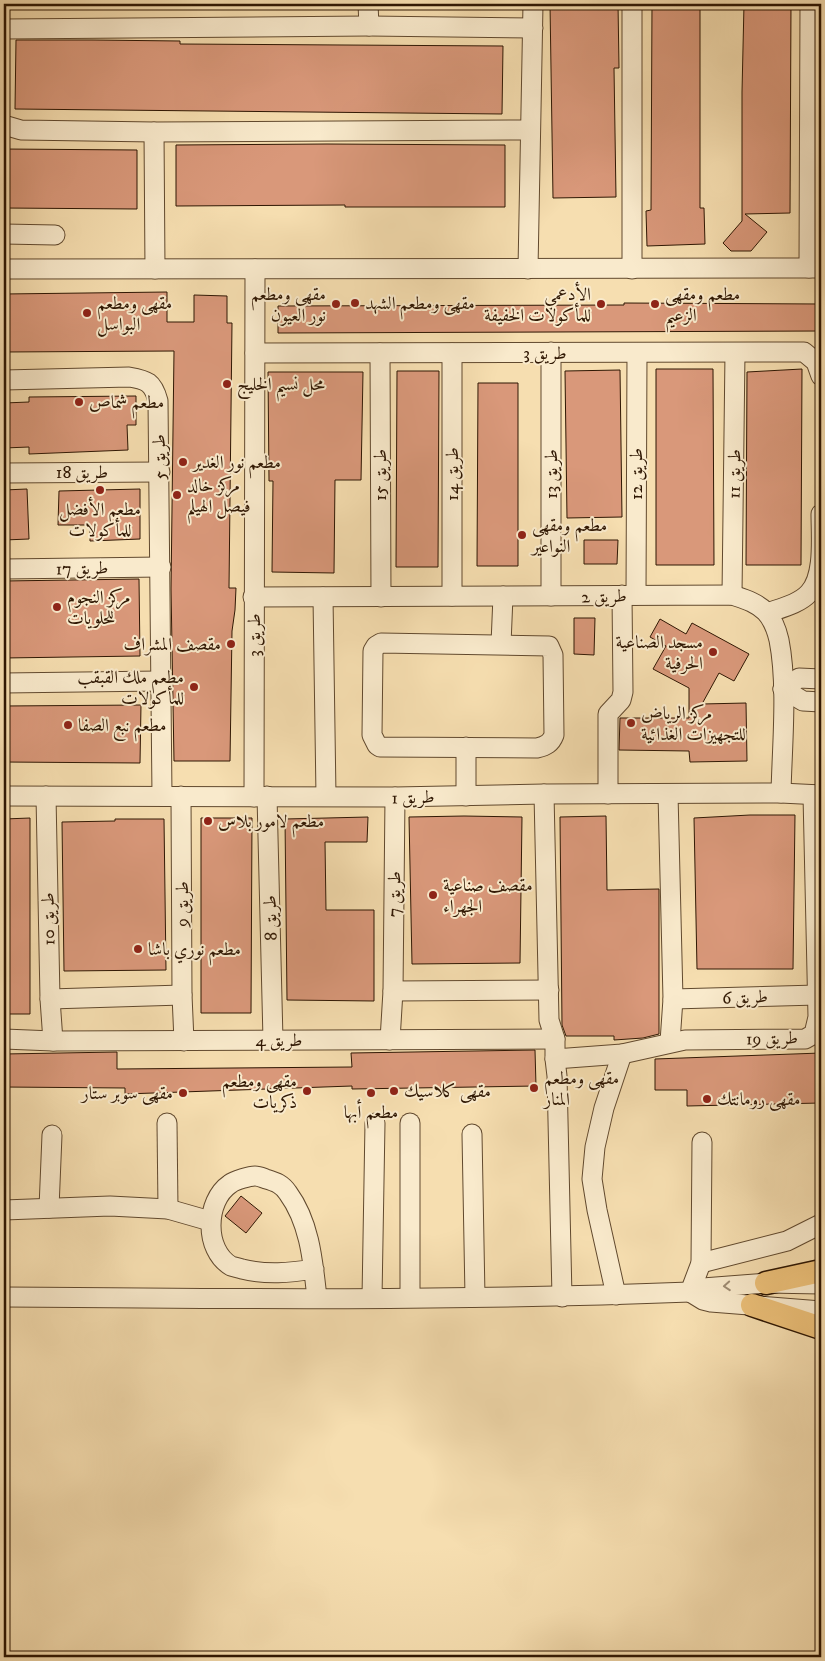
<svg xmlns="http://www.w3.org/2000/svg" width="825" height="1661" font-family="'IM FELL DW Pica',Amiri,serif">
<rect width="100%" height="100%" fill="#f6deb0"/>
<filter id="stains"><feTurbulence type="fractalNoise" baseFrequency=".004" numOctaves="4"/><feColorMatrix values="0 0 0 0 .2 0 0 0 0 .09 0 0 0 0 .02 0 0 0 .5 -.17"/></filter>
<radialGradient id="worn" r=".72"><stop offset=".6" stop-color="#630" stop-opacity="0"/><stop offset="1" stop-color="#630" stop-opacity=".3"/></radialGradient>
<g fill="#d9987a" stroke="#2f1703">
<path d="M550 4H618L619 68H614L616 197 553 198Z"/>
<path d="M652 4H700V208H704L705 244 647 246 646 211 651 210Z"/>
<path d="M744 4H791L790 213 745 214 767 232 751 251H731L723 243 742 221V92Z"/>
<path d="M16 40H93L180 41V44L503 46 502 114 15 109Z"/>
<path d="M327 144 505 145V207H345V205L176 206V145Z"/>
<path d="M4 149 137 150V209L4 208Z"/>
<path d="M167 292V322H194V295L227 296V323H232L229 588H236L235 610 232 631 230 761H174L171 589 174 351 4 352V294Z"/>
<path d="M624 303 821 304V331L278 333V306L624 305Z"/>
<path d="M656 369H713L714 565H656Z"/>
<path d="M802 369 801 565H746L747 372Z"/>
<path d="M620 370 622 517 567 518 565 371Z"/>
<path d="M397 371H439L438 567H396Z"/>
<path d="M268 372H363L361 480H335L334 573 272 572 273 481H269Z"/>
<path d="M478 383H518V566H477Z"/>
<path d="M136 396V425H127L128 450 29 454V447L4 448V403L29 402V397Z"/>
<path d="M27 489 29 539 4 540V490Z"/>
<path d="M140 489V539L90 541V525H58L59 491Z"/>
<path d="M584 540H618L617 564H584Z"/>
<path d="M139 579 140 656 4 658V581Z"/>
<path d="M574 618H595L594 655 574 654Z"/>
<path d="M660 619 686 634 692 623 749 654 734 681 719 673 702 704 746 703 747 761 690 762 689 751 619 750 620 718H689V688L653 669 666 646 650 637Z"/>
<path d="M141 705 140 763 4 762V706Z"/>
<path d="M750 815H795L793 969H697L694 818Z"/>
<path d="M464 816 522 817 520 963 412 964 409 817Z"/>
<path d="M606 816 607 890 659 889V1034L643 1038 614 1040V1036H566L562 1025 560 817Z"/>
<path d="M368 817 367 842H325L326 910H374V1001L287 1000 285 819Z"/>
<path d="M30 818V1014H4V819Z"/>
<path d="M201 818H252L251 1013H201Z"/>
<path d="M115 819H164L166 970 64 971 62 822 115 821Z"/>
<path d="M535 1050 536 1086 352 1089V1086L125 1094V1088L4 1087V1054L117 1052V1069L352 1067 351 1053Z"/>
<path d="M821 1053V1103L687 1106V1090H655V1059Z"/>
<path d="M241 1196 262 1213 246 1233 225 1216Z"/>
</g>
<g fill="none" stroke-linecap="round" stroke-linejoin="round">
<g stroke="#61492e" stroke-width="21">
<g id="minor">
<path d="M368 4 369 26"/>
<path d="M632 4V269"/>
<path d="M4 29 369 26 533 28"/>
<path d="M4 125 21 130 154 132 530 130"/>
<path d="M154 132 155 269"/>
<path d="M4 234 55 235"/>
<path d="M809 268 810 4"/>
<path d="M4 269 821 268"/>
<path d="M528 269 533 4"/>
<path d="M255 353 804 352 816 362 821 376"/>
<path d="M380 353 381 597"/>
<path d="M452 353V596"/>
<path d="M4 380 129 377C147 380 153 382 158 401L162 796"/>
<path d="M4 473 160 472"/>
<path d="M4 569 161 567"/>
<path d="M636 595 637 353"/>
<path d="M732 595 735 353"/>
<path d="M551 596V352"/>
<path d="M253 597 732 595C744 599 756 602 766 612 772 619 777 631 779 640 788 686 782 746 781 793"/>
<path d="M323 597 326 796"/>
<path d="M767 613C781 608 799 604 809 593 825 576 821 537 821 514"/>
<path d="M381 643 549 646 553 655 554 735C551 743 546 746 537 748L380 747 377 745 372 735 373 651 376 646Z"/>
<path d="M501 644 503 596"/>
<path d="M4 683 160 681"/>
<path d="M783 689 803 701 821 702"/>
<path d="M783 689 799 678 821 679"/>
<path d="M544 794 549 1020 555 1039V1059L557 1076 562 1297"/>
<path d="M608 794V714L621 700 623 692 622 595"/>
<path d="M668 794 673 999 670 1042"/>
<path d="M4 796 395 797 544 794 781 793 821 795"/>
<path d="M46 796 50 999 53 1041"/>
<path d="M181 796 182 995 184 1041"/>
<path d="M267 796 273 1040"/>
<path d="M466 796V747"/>
<path d="M254 797 255 269"/>
<path d="M393 991 549 990"/>
<path d="M50 999 182 995"/>
<path d="M673 999 817 995"/>
<path d="M4 1039 53 1041 555 1039"/>
<path d="M390 1040 393 991 395 797"/>
<path d="M555 1059 622 1054 685 1040 805 1039 814 1034 818 1017 813 795"/>
<path d="M167 1123 168 1209"/>
<path d="M472 1134 475 1297"/>
<path d="M49 1208 52 1135"/>
<path d="M4 1210 110 1206 168 1209 210 1221"/>
<path d="M701 1263 787 1241 821 1224"/>
<path d="M314 1269C289 1273 267 1275 242 1269 239 1268 234 1267 231 1266 204 1250 205 1201 230 1184 235 1180 250 1176 255 1176 259 1176 263 1178 266 1179 276 1182 282 1184 288 1193 310 1223 313 1262 317 1298"/>
<path d="M690 1292 701 1263 702 1142"/>
<path d="M690 1292 703 1300 711 1302 821 1311"/>
<path d="M616 1295 597 1210 592 1179 595 1147 604 1108 622 1054"/>
<path d="M4 1297C232 1299 461 1301 690 1292L703 1288 766 1283 821 1284"/>
<path d="M410 1297V1123"/>
<path d="M372 1298 375 1123"/>
</g>
</g>
<g stroke="#2f1703" stroke-width="25">
<g id="major">
<path d="M766 1283 821 1271"/>
<path d="M752 1305 821 1328"/>
</g>
</g>
<use href="#minor" stroke="#f9eacc" stroke-width="19"/>
<use href="#major" stroke="#ebbf78" stroke-width="22"/>
</g>
<defs><path id="oneway-chevron" d="M-2-3.5L2.5 0L-2 3.5" fill="none" stroke-width="1.6" stroke-linecap="round" stroke-linejoin="round" transform="scale(1.25)"/></defs>
<use stroke="#9e8b72" href="#oneway-chevron" transform="translate(727 1286) rotate(176)"/>
<g fill="#8f2418" stroke="#f9eacc" stroke-width="2">
<circle cx="355" cy="303" r="5"/>
<circle cx="336" cy="304" r="5"/>
<circle cx="601" cy="304" r="5"/>
<circle cx="655" cy="304" r="5"/>
<circle cx="87" cy="313" r="5"/>
<circle cx="227" cy="384" r="5"/>
<circle cx="79" cy="402" r="5"/>
<circle cx="183" cy="462" r="5"/>
<circle cx="100" cy="490" r="5"/>
<circle cx="177" cy="495" r="5"/>
<circle cx="522" cy="535" r="5"/>
<circle cx="57" cy="607" r="5"/>
<circle cx="231" cy="644" r="5"/>
<circle cx="713" cy="652" r="5"/>
<circle cx="194" cy="687" r="5"/>
<circle cx="631" cy="723" r="5"/>
<circle cx="68" cy="725" r="5"/>
<circle cx="208" cy="821" r="5"/>
<circle cx="433" cy="895" r="5"/>
<circle cx="138" cy="949" r="5"/>
<circle cx="534" cy="1088" r="5"/>
<circle cx="307" cy="1091" r="5"/>
<circle cx="394" cy="1091" r="5"/>
<circle cx="183" cy="1093" r="5"/>
<circle cx="371" cy="1093" r="5"/>
<circle cx="707" cy="1099" r="5"/>
</g>
<g text-anchor="middle" stroke-width="4" stroke-linejoin="round" paint-order="stroke">
<g font-size="18" fill="#2f1703" stroke="#f9eacc" text-anchor="start">
<text x="326" y="300" text-anchor="end">مقهى ومطعم<tspan x="326" dy="21">نور العيون</tspan></text>
<text x="591" y="300" text-anchor="end">الأدعمي<tspan x="591" dy="21">للمأكولات الخفيفة</tspan></text>
<text x="665" y="300">مطعم ومقهى<tspan x="665" dy="21">الزعيم</tspan></text>
<text x="97" y="309">مقهى ومطعم<tspan x="97" dy="21">البواسل</tspan></text>
<text x="365" y="309">مقهى ومطعم الشهد</text>
<text x="237" y="390">محل نسيم الخليج</text>
<text x="89" y="408">مطعم شماص</text>
<text x="193" y="468">مطعم نور الغدير</text>
<text x="187" y="491">مركز خالد<tspan x="187" dy="21">فيصل الهيلم</tspan></text>
<text x="100" y="515" text-anchor="middle">مطعم الأفضل<tspan x="100" dy="21">للمأكولات</tspan></text>
<text x="532" y="531">مطعم ومقهى<tspan x="532" dy="21">النواعير</tspan></text>
<text x="67" y="603">مركز النجوم<tspan x="67" dy="21">للحلويات</tspan></text>
<text x="703" y="648" text-anchor="end">مسجد الصناعية<tspan x="703" dy="21">الحرفية</tspan></text>
<text x="221" y="650" text-anchor="end">مقصف المشراف</text>
<text x="184" y="683" text-anchor="end">مطعم ملك القبقب<tspan x="184" dy="21">للمأكولات</tspan></text>
<text x="641" y="719">مركز الرياض<tspan x="641" dy="21">للتجهيزات الغذائية</tspan></text>
<text x="78" y="731">مطعم نبع الصفا</text>
<text x="218" y="827">مطعم لامور بلاس</text>
<text x="443" y="891">مقصف صناعية<tspan x="443" dy="21">الجهراء</tspan></text>
<text x="148" y="955">مطعم نوري باشا</text>
<text x="544" y="1084">مقهى ومطعم<tspan x="544" dy="21">المنار</tspan></text>
<text x="297" y="1087" text-anchor="end">مقهى ومطعم<tspan x="297" dy="21">ذكريات</tspan></text>
<text x="404" y="1097">مقهى كلاسيك</text>
<text x="173" y="1099" text-anchor="end">مقهى سوبر ستار</text>
<text x="717" y="1105">مقهى رومانتك</text>
<text x="371" y="1118" text-anchor="middle">مطعم أبها</text>
</g>
<g font-size="18" fill="#2f1703" stroke="#f9eacc">
<text x="545" y="359">طريق 3</text>
<text transform="translate(159 457) rotate(-91)" y="6">طريق 5</text>
<text x="82" y="478">طريق 18</text>
<text transform="translate(452 474) rotate(-90)" y="6">طريق 14</text>
<text transform="translate(551 474) rotate(-90)" y="6">طريق 13</text>
<text transform="translate(636 474) rotate(-90)" y="6">طريق 12</text>
<text transform="translate(734 474) rotate(-89)" y="6">طريق 11</text>
<text transform="translate(380 475) rotate(-90)" y="6">طريق 15</text>
<text transform="translate(82 568) rotate(-1)" y="6">طريق 17</text>
<text transform="translate(604 596) rotate(-1)" y="6">طريق 2</text>
<text transform="translate(254 635) rotate(-90)" y="6">طريق 3</text>
<text transform="translate(413 797) rotate(-1)" y="6">طريق 1</text>
<text transform="translate(394 894) rotate(-89)" y="6">طريق 7</text>
<text transform="translate(182 904) rotate(-90)" y="6">طريق 9</text>
<text transform="translate(270 918) rotate(-91)" y="6">طريق 8</text>
<text transform="translate(48 919) rotate(-91)" y="6">طريق 10</text>
<text transform="translate(745 997) rotate(-2)" y="6">طريق 6</text>
<text transform="translate(772 1038) rotate(-1)" y="6">طريق 19</text>
<text x="279" y="1046">طريق 4</text>
</g>
</g>
<rect width="825" height="1661" fill="none" stroke="#f6deb0" stroke-width="20"/>
<rect x="5" y="5" width="815" height="1651" fill="none" stroke="#2f1703" stroke-width="2.5"/>
<rect x="10" y="10" width="805" height="1641" fill="none" stroke="#2f1703"/>
<rect width="100%" height="100%" filter="url(#stains)"/>
<rect width="100%" height="100%" fill="url(#worn)"/>
</svg>
